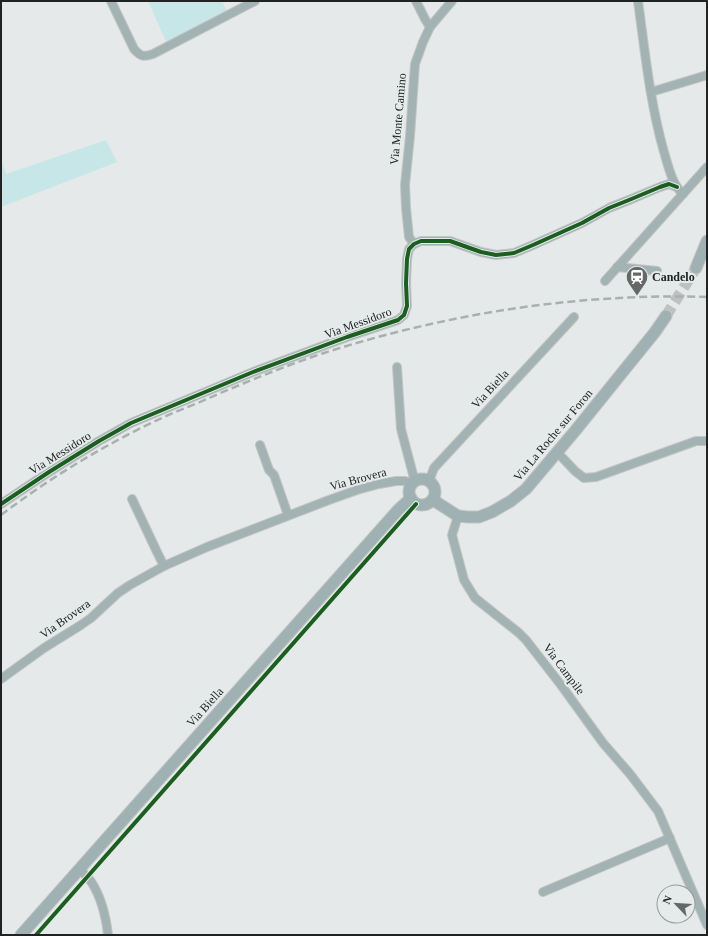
<svg xmlns="http://www.w3.org/2000/svg" width="708" height="936" font-family="'Times New Roman',serif">
<rect width="100%" height="100%" fill="#e6e9e9"/>
<g fill="#c7e6e8">
<path d="M148 1H222L229 15 168 46Z"/>
<path d="M106 140 117 162 1 207V159L6 174Z"/>
</g>
<g fill="none" stroke-linecap="round" stroke-linejoin="round">
<path stroke="#bfc1c1" stroke-width="11" stroke-dasharray="11 5.5" stroke-linecap="butt" d="M666 316 696 268"/>
<g stroke="#c3c5c5" stroke-width="10">
<g id="street">
<path d="M111 1 134 49C141 57 144 57 153 54L255 1"/>
<path d="M416 1 425 19 430 27"/>
<path d="M638 1C645 52 650 103 664 152 667 162 671 179 677 187 678 189 681 192 683 194"/>
<path d="M651 92 707 75"/>
<path d="M414 244 409 237 406 208 405 185 410 136 415 64 423 42 430 27 452 1"/>
<path d="M617 267 657 271"/>
<path d="M605 281 707 167"/>
<path d="M397 367 401 429 415 482"/>
<path d="M260 445 269 470 274 475 288 515"/>
<path d="M557 452 575 471 584 478 596 477 696 441H707"/>
<path d="M429 481 434 468 574 317"/>
<path d="M132 499 157 552 164 566"/>
<path d="M1 504 49 472 99 441 131 423 253 372 347 337 398 320 404 315 407 306 406 283 407 259 409 249 414 244 421 241H450L481 252 496 255 514 253 533 245 582 223 609 208 629 200 660 187 669 184 677 187"/>
<path d="M458 516 452 535 464 580 475 598 519 633 526 640 561 685 603 743 630 774 658 811 707 925"/>
<path d="M1 679 44 648 81 625 91 618 118 593 130 585 164 566 207 547 329 500 357 490 379 484 396 481H405L409 482 412 484"/>
<path d="M79 869C84 874 89 878 92 883 102 899 106 917 108 935"/>
<path d="M543 892 670 838"/>
</g>
</g>
<g stroke="#c3c5c5" stroke-width="13">
<g id="secondary">
<path d="M696 268 707 241"/>
<circle cx="422" cy="492" r="13"/>
<path d="M433 500 458 516 468 517H479L492 512 511 501 526 489 575 431 655 332 666 316"/>
<path d="M21 935 398 510 411 498"/>
</g>
</g>
<use href="#street" stroke="#a3b3b3" stroke-width="8"/>
<use href="#secondary" stroke="#9fb1b2" stroke-width="11"/>
<path stroke="#a8b0b0" stroke-width="2.5" stroke-dasharray="8 4" stroke-linecap="butt" d="M1 515C54 475 112 440 173 413 188 407 203 401 218 394 254 379 290 364 327 352 450 313 579 293 707 297"/>
<g stroke="#e5eaea" stroke-width="6">
<g id="cycleway">
<path d="M1 504 49 472 99 441 131 423 253 372 347 337 398 320 404 315 407 306 406 283 407 259 409 249 414 244 421 241H450L481 252 496 255 514 253 533 245 582 223 609 208 629 200 660 187 669 184 677 187"/>
<path d="M36 935 416 504"/>
</g>
</g>
<use href="#cycleway" stroke="#1b5e20" stroke-width="4"/>
</g>
<defs>
<g id="station-pin" transform="scale(1.15)"><path d="M0 17L-7.5 6A9.5 9.5 0 1 1 7.5 6Z" fill="#666868" stroke="#e5eaea"/><path d="M-3-6H3Q5-6 5-4V2Q5 4 3 4L4.5 6H3L1.5 4h-3L-3 6H-4.5L-3 4Q-5 4-5 2V-4Q-5-6-3-6ZM-3.5-4v3h7v-3ZM-3.5 1v1.5H-2V1ZM2 1v1.5H3.5V1Z" fill="#fff"/></g>
</defs>
<g fill-rule="evenodd">
<use href="#station-pin" x="637" y="277"/>
</g>
<g text-anchor="middle" stroke-width="4" stroke-linejoin="round" paint-order="stroke">
<g font-size="12" fill="#212323" stroke="#e5eaea">
<text transform="translate(398 119) rotate(-85)" y="4">Via Monte Camino</text>
<text transform="translate(358 323) rotate(-20)" y="4">Via Messidoro</text>
<text transform="translate(490 389) rotate(-47)" y="4">Via Biella</text>
<text transform="translate(553 435) rotate(-50)" y="4">Via La Roche sur Foron</text>
<text transform="translate(60 453) rotate(-32)" y="4">Via Messidoro</text>
<text transform="translate(358 479) rotate(-15)" y="4">Via Brovera</text>
<text transform="translate(65 619) rotate(-35)" y="4">Via Brovera</text>
<text transform="translate(564 669) rotate(53)" y="4">Via Campile</text>
<text transform="translate(205 707) rotate(-48)" y="4">Via Biella</text>
</g>
<g font-size="12" font-weight="bold" fill="#212323" stroke="#e5eaea" text-anchor="start">
<text x="652" y="281">Candelo</text>
</g>
</g>
<rect width="708" height="936" fill="none" stroke="#212323" stroke-width="4"/>
<g transform="translate(676 904) rotate(295)"><circle r="19" fill="#e5eaea" stroke="#979a9a"/>
<path d="M0-3L7 15L0 10L-7 15Z" fill="#666868"/>
<text y="-6" font-size="11" font-weight="bold" text-anchor="middle" fill="#212323">N</text>
</g>
</svg>
